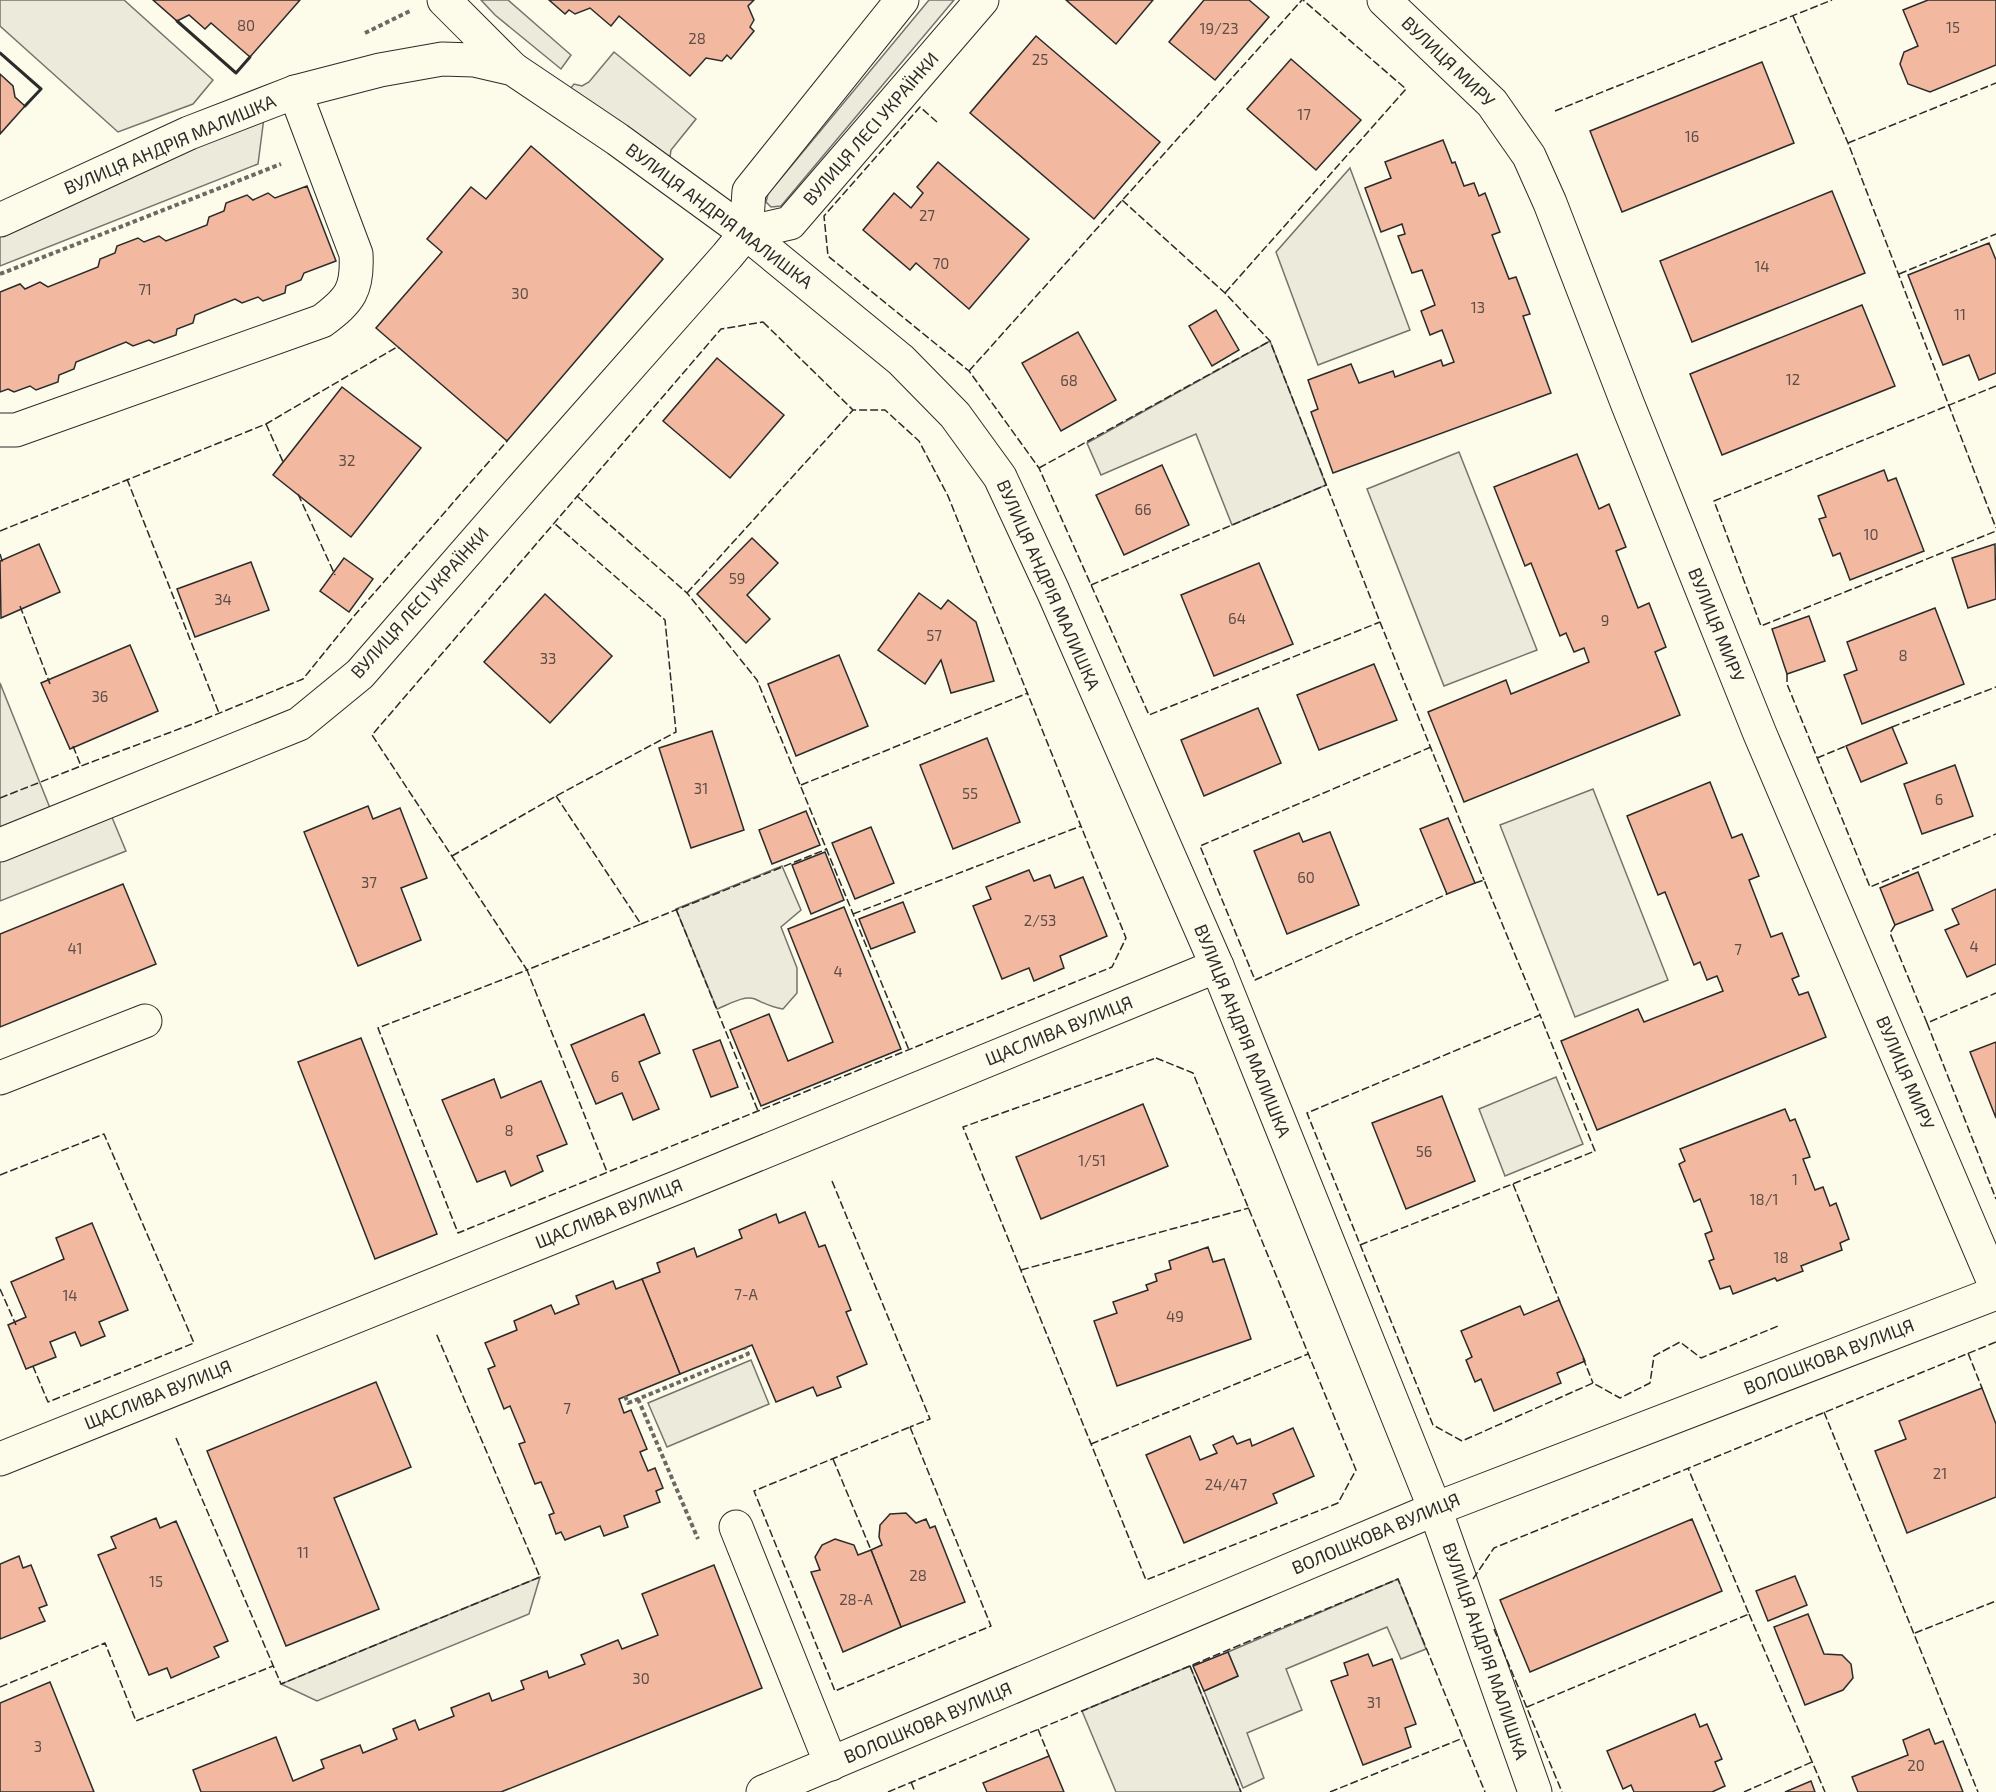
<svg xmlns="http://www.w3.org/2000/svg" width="1996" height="1792" font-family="'Exo 2',sans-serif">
<rect width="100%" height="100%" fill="#fdfbea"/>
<g fill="#ecebdb" stroke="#74746e" stroke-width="1.5">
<path d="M481 0H508L571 55 561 69 495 15Z"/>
<path d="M929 0H954L781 206 771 207 766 202 768 194Z"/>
<path d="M1270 341 1326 485 1232 525 1196 434 1101 475 1087 443Z"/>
<path d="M0 683 50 808 0 828Z"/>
<path d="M782 866 801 910 781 927 797 968V993L783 1009C770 1007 766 1004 755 999 743 995 728 1005 717 1009L676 909Z"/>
<path d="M1556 1077 1583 1144 1505 1176 1479 1109Z"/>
<path d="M751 1360 769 1404 667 1447 648 1403Z"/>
<path d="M540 1577 529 1614 317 1701 281 1684Z"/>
<path d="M1398 1579 1426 1649 1401 1659 1387 1627 1286 1669 1302 1710 1247 1733 1264 1778 1243 1788 1204 1691 1238 1676 1228 1652Z"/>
<path d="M1190 1666 1241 1792H1116L1082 1711Z"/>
</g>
<g fill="#eceadb" stroke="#74746e" stroke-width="1.5">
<path d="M0 0H124L213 80 193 104 118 132 0 26Z"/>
<path d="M614 52 696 119 671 150 670 157 570 89 574 84 582 86 589 82Z"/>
<path d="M266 102 258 164 0 266V220Z"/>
<path d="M1350 168 1410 330 1318 365 1276 252Z"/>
<path d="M1459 452 1537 650 1444 686 1367 489Z"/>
<path d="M1593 789 1668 980 1575 1017 1500 825Z"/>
<path d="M111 815 126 851 0 901V860Z"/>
</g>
<g fill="#f2b8a0" stroke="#2b2b2b" stroke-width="1.5">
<path d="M153 0H300L250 57 211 23 205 29 189 15 177 21Z"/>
<path d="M549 0H754L748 6 754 20 750 27 754 31 731 59 727 55 722 61 706 58 690 76 619 16 611 26 590 8 575 14 569 10 565 14Z"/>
<path d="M1066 0H1153L1116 44Z"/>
<path d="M1204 0H1249L1269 17 1215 80 1169 42Z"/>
<path d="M1928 0H1996V65L1930 92 1908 84 1900 64 1904 52 1918 46 1903 10Z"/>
<path d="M1036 36 1160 142 1094 219 970 113Z"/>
<path d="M1291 59 1361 120 1316 170 1247 109Z"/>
<path d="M1762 62 1794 143 1622 212 1590 131Z"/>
<path d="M0 74 13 86 15 97 25 106 0 134Z"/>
<path d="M1443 140 1452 163 1455 162 1464 186 1474 183 1479 196 1485 193 1500 232 1492 235 1509 279 1516 277 1530 314 1523 316 1551 393 1333 473 1311 412 1318 409 1308 380 1351 364 1359 383 1393 371 1395 377 1441 360 1443 366 1454 362 1442 330 1430 335 1421 311 1435 305 1422 270 1412 273 1398 236 1405 234 1402 224 1381 232 1365 188 1391 178 1385 162Z"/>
<path d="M531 146 663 259 507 441 376 328 442 252 427 239 471 187 486 199Z"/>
<path d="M938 162 1029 239 969 309 916 263 910 270 863 230 894 193 911 208 923 193 917 187Z"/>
<path d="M307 186 336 261 304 273 301 280 286 286 285 293 263 301 258 297 242 303 235 299 195 315 193 323 177 329 176 335 154 343 149 340 133 346 126 342 76 362 74 369 59 375 58 382 36 390 30 386 14 392 8 389 0 392V292L20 284 25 289 40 282 48 287 98 267 100 259 115 253 117 246 138 238 144 242 159 236 166 241 207 225 209 217 224 211 226 203 247 195 253 200 268 193 275 198Z"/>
<path d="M1832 191 1865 273 1692 342 1660 261Z"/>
<path d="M1989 243 1996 260V373L1979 380 1969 355 1943 365 1908 275Z"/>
<path d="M1862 305 1895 386 1722 455 1690 374Z"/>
<path d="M1216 310 1239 350 1212 366 1189 326Z"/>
<path d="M1078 332 1116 400 1061 431 1022 363Z"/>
<path d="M717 358 784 415 730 478 663 421Z"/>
<path d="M342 387 421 448 351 537 273 475Z"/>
<path d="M1577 454 1599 509 1609 504 1626 547 1616 551 1638 608 1649 603 1666 647 1655 652 1680 715 1464 802 1428 712 1506 680 1511 694 1589 662 1584 648 1574 652 1566 633 1560 636 1531 563 1525 566 1494 487Z"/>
<path d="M1162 465 1189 525 1124 555 1096 495Z"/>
<path d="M1884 470 1888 481 1896 478 1924 551 1850 580 1840 553 1833 556 1819 519 1826 517 1818 496Z"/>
<path d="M752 538 778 563 747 595 770 619 746 643 697 594Z"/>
<path d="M39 544 60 592 1 618 0 561Z"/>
<path d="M1995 544 1996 599 1968 608 1952 558Z"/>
<path d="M344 558 373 579 349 612 320 591Z"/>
<path d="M251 562 269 610 195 637 177 589Z"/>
<path d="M1259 563 1293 644 1214 676 1181 595Z"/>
<path d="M919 593 941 609 948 600 976 622 994 681 951 693 941 660 925 684 878 650Z"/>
<path d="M545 594 612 656 550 723 484 662Z"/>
<path d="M1935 608 1964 684 1862 724 1844 675 1857 670 1847 642Z"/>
<path d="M1809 616 1825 661 1787 674 1772 629Z"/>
<path d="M130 645 158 711 70 749 41 683Z"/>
<path d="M839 655 868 726 796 756 768 684Z"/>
<path d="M1374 664 1397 720 1319 750 1297 695Z"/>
<path d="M1258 708 1281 763 1204 796 1181 740Z"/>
<path d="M1892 727 1907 763 1861 782 1846 746Z"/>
<path d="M712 731 744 830 691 848 659 748Z"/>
<path d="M987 738 1020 822 953 849 920 765Z"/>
<path d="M1955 765 1973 816 1922 834 1904 784Z"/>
<path d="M1710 782 1732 838 1742 834 1759 876 1749 880 1771 937 1782 933 1799 976 1792 979 1799 995 1808 992 1826 1037 1597 1130 1561 1041 1638 1009 1644 1022 1723 991 1717 976 1707 980 1700 962 1694 965 1665 892 1658 895 1627 816Z"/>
<path d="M368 806 373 819 400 808 427 878 401 888 421 940 358 966 304 832Z"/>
<path d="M806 811 820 845 772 864 759 830Z"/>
<path d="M1448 818 1475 883 1447 894 1420 829Z"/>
<path d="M871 827 894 883 855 899 832 843Z"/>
<path d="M1330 832 1359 905 1287 934 1254 851 1299 833 1303 842Z"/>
<path d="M825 852 844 900 811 914 792 865Z"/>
<path d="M1029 870 1034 881 1050 875 1055 888 1083 877 1107 936 1060 956 1064 968 1034 981 1029 968 1002 979 973 906 991 899 986 887Z"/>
<path d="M1918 872 1933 910 1895 925 1880 888Z"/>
<path d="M123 884 156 964 0 1027V934Z"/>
<path d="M1996 889V964L1967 977 1945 930 1959 924 1952 909Z"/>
<path d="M903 902 915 932 871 949 859 919Z"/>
<path d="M844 907 901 1049 761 1106 730 1030 769 1014 788 1061 833 1042 788 929Z"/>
<path d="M644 1014 660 1053 639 1062 659 1109 633 1120 622 1093 596 1104 571 1045Z"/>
<path d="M361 1038 437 1234 375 1259 298 1062Z"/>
<path d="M720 1040 738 1087 711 1097 693 1050Z"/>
<path d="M1996 1042V1118L1970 1052Z"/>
<path d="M494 1079 501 1098 541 1081 567 1144 537 1156 543 1171 511 1186 505 1171 477 1182 442 1100Z"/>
<path d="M1442 1096 1475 1181 1406 1209 1372 1123Z"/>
<path d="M1143 1104 1168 1166 1041 1219 1016 1157Z"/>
<path d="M1785 1109 1790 1121 1795 1119 1810 1157 1803 1159 1815 1190 1823 1187 1830 1206 1836 1203 1849 1239 1840 1243 1842 1250 1801 1266 1803 1271 1777 1281 1775 1278 1733 1294 1730 1286 1720 1289 1709 1261 1714 1259 1705 1234 1712 1231 1700 1199 1694 1202 1679 1164 1685 1161 1680 1149Z"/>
<path d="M805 1212 819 1247 825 1245 851 1310 846 1312 867 1364 837 1377 841 1387 817 1396 813 1387 776 1402 752 1345 680 1374 642 1279 660 1272 657 1263 694 1248 697 1257 742 1238 739 1230 776 1214 779 1223Z"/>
<path d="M92 1223 128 1310 99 1322 105 1336 81 1346 75 1332 50 1342 56 1357 26 1369 8 1325 26 1317 11 1282 64 1259 56 1238Z"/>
<path d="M1208 1247 1213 1262 1224 1259 1251 1339 1117 1386 1094 1321 1117 1313 1113 1302 1148 1290 1146 1285 1157 1281 1155 1274 1171 1269 1169 1261Z"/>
<path d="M642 1279 680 1374 619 1399 624 1413 631 1410 647 1449 640 1452 648 1471 655 1468 663 1488 656 1491 660 1502 624 1516 628 1527 604 1536 600 1526 565 1540 561 1532 556 1534 549 1515 554 1513 541 1482 535 1484 519 1444 525 1442 510 1406 504 1409 488 1369 495 1366 485 1343 517 1330 514 1321 551 1305 555 1314 579 1304 576 1296 613 1281 616 1289Z"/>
<path d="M1559 1300 1585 1361 1557 1373 1561 1383 1494 1411 1481 1379 1475 1382 1466 1360 1472 1357 1461 1331 1520 1306 1524 1315Z"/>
<path d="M376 1382 411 1467 334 1498 379 1609 286 1646 207 1451Z"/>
<path d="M1982 1388 1996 1424V1497L1907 1533 1875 1451 1906 1439 1899 1421Z"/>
<path d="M1293 1428 1314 1476 1273 1494 1277 1503 1184 1543 1146 1455 1190 1436 1200 1460 1217 1453 1213 1445 1233 1436 1237 1444 1250 1439 1252 1446Z"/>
<path d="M906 1513 916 1523 926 1519 930 1528 935 1526 965 1602 901 1627 871 1550 882 1545 879 1537 880 1525 890 1514Z"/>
<path d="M156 1518 160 1528 176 1521 228 1641 214 1647 219 1657 171 1678 167 1668 149 1675 98 1555 116 1548 111 1537Z"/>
<path d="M1692 1519 1722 1591 1530 1672 1500 1600Z"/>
<path d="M835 1539 854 1545 858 1555 871 1550 901 1627 843 1652 811 1572 820 1570 815 1557 822 1545Z"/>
<path d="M19 1556 23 1568 31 1565 47 1605 39 1608 45 1621 0 1639V1564Z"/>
<path d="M714 1565 762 1688 501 1792H201L193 1770 276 1737 293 1781 324 1768 321 1760 360 1745 363 1753 397 1739 393 1729 415 1720 419 1730 454 1716 451 1708 489 1693 492 1701 524 1689 521 1681 547 1671 549 1678 585 1664 581 1655 618 1640 622 1649 658 1635 642 1594Z"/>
<path d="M1795 1576 1807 1605 1768 1621 1756 1591Z"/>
<path d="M1808 1614 1824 1654 1842 1655 1851 1664 1853 1678 1843 1690 1805 1705 1774 1627Z"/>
<path d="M1228 1652 1238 1676 1204 1691 1193 1666Z"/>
<path d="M1368 1654 1373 1666 1392 1659 1416 1724 1405 1728 1411 1747 1363 1765 1331 1681 1348 1675 1344 1663Z"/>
<path d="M50 1682 94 1792H0V1703Z"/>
<path d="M1695 1714 1700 1727 1707 1724 1722 1759 1715 1762 1725 1786 1712 1792H1634L1631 1785 1623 1789 1607 1751Z"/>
<path d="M1929 1729 1935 1744 1943 1741 1963 1792H1858L1852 1777 1908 1755 1903 1740Z"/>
<path d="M1049 1756 1064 1792H987L983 1783Z"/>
<path d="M1811 1781 1815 1792H1785Z"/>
</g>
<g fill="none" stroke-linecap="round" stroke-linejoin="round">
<g stroke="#2b2b2b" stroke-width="35">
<g id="minor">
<path d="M444 0 513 69"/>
<path d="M1384 0 1492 103 1529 156 1550 203 1628 405 1760 734 1996 1287"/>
<path d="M0 220 189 133 295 92 380 70 442 59 474 60 513 69 617 139 746 233 901 360 955 415 1000 477 1053 591 1217 966 1435 1509 1535 1792"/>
<path d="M746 233 790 223 982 0"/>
<path d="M0 430H16L322 321C350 300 358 290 356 254L295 92"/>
<path d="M0 845 299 724 360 674 530 479 727 256 746 233 749 191 902 0"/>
<path d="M0 1078 145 1021"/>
<path d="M0 1459 678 1187 1217 966"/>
<path d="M736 1527 831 1764"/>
<path d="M763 1792 1435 1509 1996 1293"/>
</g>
</g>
<g stroke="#6a6964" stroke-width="4" stroke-dasharray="4.5 3" stroke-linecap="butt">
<path d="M365 33 410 11"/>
<path d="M0 274 281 164"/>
<path d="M625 1396 628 1403 638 1399 748 1354 745 1348"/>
<path d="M638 1399 698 1539"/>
</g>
<use href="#minor" stroke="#fdfbea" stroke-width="33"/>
<g stroke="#2b2b2b" stroke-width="1.5" stroke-dasharray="8 3" stroke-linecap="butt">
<path d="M1793 16 1848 143 1996 528"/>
<path d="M1555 111 1832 0"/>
<path d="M937 122 920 107 824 216 828 256 969 371 1039 468 1149 715 1380 622"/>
<path d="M1848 143 1996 83"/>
<path d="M1122 200 1225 293 1270 341 1380 622 1484 880"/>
<path d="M1899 274 1996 234"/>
<path d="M1225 293 1406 89 1303 0"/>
<path d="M763 322 853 410H885L919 441 948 496 1126 938 1112 967 458 1233 378 1028 527 970 372 735 721 329Z"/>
<path d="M969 371 1302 0"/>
<path d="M1996 386 1714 501 1761 626 1996 531"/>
<path d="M266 424 284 464"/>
<path d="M1039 468 1270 341"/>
<path d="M127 479 219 713"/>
<path d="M298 494 335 575"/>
<path d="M577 496 687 593 757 680 909 1050"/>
<path d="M0 531 266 424 397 347 399 348"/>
<path d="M0 554 3 564"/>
<path d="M1091 585 1326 485"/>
<path d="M687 593 853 410"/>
<path d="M20 606 50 684"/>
<path d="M1787 674V684L1870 887 1996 834"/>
<path d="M1892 727 1996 687"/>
<path d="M73 746 81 766 195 723 303 679 354 616 507 441 506 440"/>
<path d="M1431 747 1200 846 1255 980 1447 894"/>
<path d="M1817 758 1846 746"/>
<path d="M801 785 1028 693"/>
<path d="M556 796 641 924 527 970 607 1172"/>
<path d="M0 798 81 766"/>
<path d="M452 856 556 796 676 732 665 620 554 523"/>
<path d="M1475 883 1484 880 1540 1015 1307 1113 1433 1425 1462 1441 1593 1383 1620 1398 1650 1383 1654 1356 1680 1342 1701 1358 1778 1326"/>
<path d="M676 909 758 1111"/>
<path d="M853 914 1081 826"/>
<path d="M641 924 827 849"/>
<path d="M1895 925 1890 933 1927 1023 1996 993"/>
<path d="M1927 1023 1996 1199"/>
<path d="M1156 1058 1193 1073 1356 1470 1338 1503 1146 1580 963 1127Z"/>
<path d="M0 1175 104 1134 194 1343 48 1402 32 1364"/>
<path d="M832 1181 930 1419 910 1427"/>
<path d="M1513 1184 1560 1302"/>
<path d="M1360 1245 1595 1151 1540 1015"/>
<path d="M1021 1270 1249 1208"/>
<path d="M0 1289 16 1325"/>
<path d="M1968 1353 1982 1388"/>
<path d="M1583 1358 1593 1383"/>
<path d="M1824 1412 1978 1792"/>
<path d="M910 1427 991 1626 835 1691 754 1491Z"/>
<path d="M176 1438 281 1684 540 1577 436 1333"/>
<path d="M1091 1444 1308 1354"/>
<path d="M833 1459 871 1550"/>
<path d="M1473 1579 1494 1548 1996 1342"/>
<path d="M1749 1614 1825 1792"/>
<path d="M1494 1629 1562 1792"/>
<path d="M1915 1633 1996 1601"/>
<path d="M1190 1666 1241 1792"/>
<path d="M0 1687 105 1643 136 1721 273 1666"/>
<path d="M1527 1707 1749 1614 1688 1468"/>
<path d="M1038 1729 1049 1756"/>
<path d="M911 1782 915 1792"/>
<path d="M888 1792 1398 1579 1485 1792"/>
<path d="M1330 1792 1463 1738"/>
<path d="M1744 1792 1812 1762"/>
</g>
<g stroke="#2b2b2b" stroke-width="3">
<path d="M177 21 236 73 250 57"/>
<path d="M0 53 41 89 25 106"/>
</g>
</g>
<g text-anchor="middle" stroke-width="4.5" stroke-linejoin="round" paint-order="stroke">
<g font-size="15" fill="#5d4e48">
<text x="246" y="31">80</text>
<text x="1953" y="33">15</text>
<text x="1219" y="34">19/23</text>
<text x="697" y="44">28</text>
<text x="1040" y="65">25</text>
<text x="1304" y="120">17</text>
<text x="1692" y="142">16</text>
<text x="927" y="221">27</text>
<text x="941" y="269">70</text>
<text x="1762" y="272">14</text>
<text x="145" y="295">71</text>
<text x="520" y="299">30</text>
<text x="1478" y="313">13</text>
<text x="1960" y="320">11</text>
<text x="1793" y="385">12</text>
<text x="1069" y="386">68</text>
<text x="347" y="466">32</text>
<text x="1143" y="515">66</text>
<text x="1871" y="540">10</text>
<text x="737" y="584">59</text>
<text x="223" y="605">34</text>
<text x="1237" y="624">64</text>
<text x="1605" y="626">9</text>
<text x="934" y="641">57</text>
<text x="1903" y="661">8</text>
<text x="548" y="664">33</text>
<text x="100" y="702">36</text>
<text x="701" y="794">31</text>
<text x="970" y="799">55</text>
<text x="1939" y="805">6</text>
<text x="1306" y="883">60</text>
<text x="369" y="888">37</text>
<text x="1040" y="926">2/53</text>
<text x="1974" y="952">4</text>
<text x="75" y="954">41</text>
<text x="1738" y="955">7</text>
<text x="838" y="977">4</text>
<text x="615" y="1082">6</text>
<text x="509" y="1136">8</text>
<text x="1424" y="1157">56</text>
<text x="1092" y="1166">1/51</text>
<text x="1795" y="1185">1</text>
<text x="1764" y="1205">18/1</text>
<text x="1781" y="1263">18</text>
<text x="746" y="1300">7-А</text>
<text x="70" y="1301">14</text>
<text x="1175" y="1322">49</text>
<text x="567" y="1414">7</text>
<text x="1940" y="1479">21</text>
<text x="1226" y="1490">24/47</text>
<text x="303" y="1558">11</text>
<text x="918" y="1581">28</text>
<text x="156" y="1587">15</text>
<text x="856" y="1605">28-А</text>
<text x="641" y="1684">30</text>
<text x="1374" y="1708">31</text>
<text x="38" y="1752">3</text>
<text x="1916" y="1771">20</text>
</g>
<g font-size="18" fill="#2b2b2b" stroke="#fdfbea">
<text transform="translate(1448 62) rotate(44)" y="6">ВУЛИЦЯ МИРУ</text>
<text transform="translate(871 129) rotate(-49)" y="6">ВУЛИЦЯ ЛЕСІ УКРАЇНКИ</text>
<text transform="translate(170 145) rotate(-23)" y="6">ВУЛИЦЯ АНДРІЯ МАЛИШКА</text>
<text transform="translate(719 216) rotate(37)" y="6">ВУЛИЦЯ АНДРІЯ МАЛИШКА</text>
<text transform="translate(1048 585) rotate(66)" y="6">ВУЛИЦЯ АНДРІЯ МАЛИШКА</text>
<text transform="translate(420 603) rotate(-48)" y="6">ВУЛИЦЯ ЛЕСІ УКРАЇНКИ</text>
<text transform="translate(1716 625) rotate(68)" y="6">ВУЛИЦЯ МИРУ</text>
<text transform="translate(1059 1031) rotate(-22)" y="6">ЩАСЛИВА ВУЛИЦЯ</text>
<text transform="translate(1242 1031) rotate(68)" y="6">ВУЛИЦЯ АНДРІЯ МАЛИШКА</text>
<text transform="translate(1905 1073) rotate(67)" y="6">ВУЛИЦЯ МИРУ</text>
<text transform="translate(609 1214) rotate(-22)" y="6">ЩАСЛИВА ВУЛИЦЯ</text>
<text transform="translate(1829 1357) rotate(-21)" y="6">ВОЛОШКОВА ВУЛИЦЯ</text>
<text transform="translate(158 1395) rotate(-22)" y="6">ЩАСЛИВА ВУЛИЦЯ</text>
<text transform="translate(1376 1534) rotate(-23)" y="6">ВОЛОШКОВА ВУЛИЦЯ</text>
<text transform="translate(1485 1651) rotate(71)" y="6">ВУЛИЦЯ АНДРІЯ МАЛИШКА</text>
<text transform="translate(928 1723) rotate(-23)" y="6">ВОЛОШКОВА ВУЛИЦЯ</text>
</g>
</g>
</svg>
